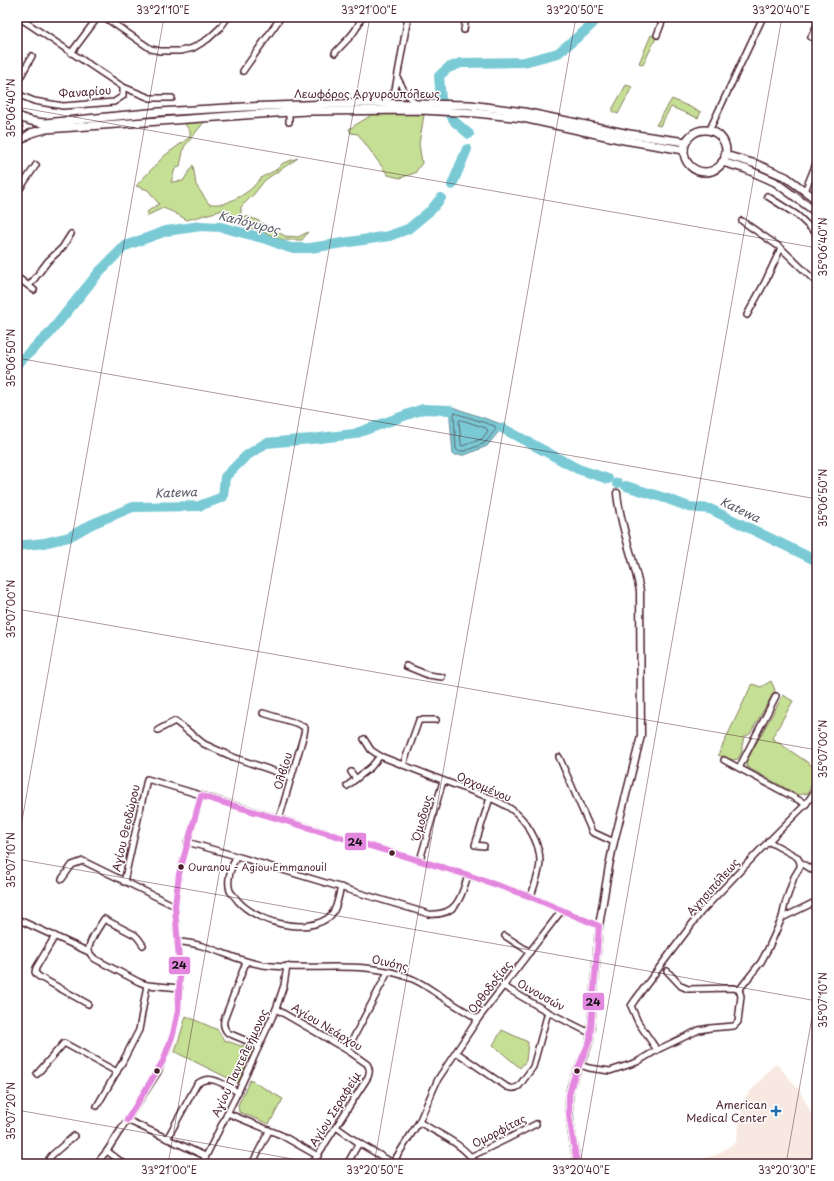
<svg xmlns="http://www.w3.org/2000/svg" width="834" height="1181" font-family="'Playpen Sans',sans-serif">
<rect width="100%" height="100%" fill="#fff"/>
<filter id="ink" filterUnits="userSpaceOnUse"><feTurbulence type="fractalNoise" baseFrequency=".025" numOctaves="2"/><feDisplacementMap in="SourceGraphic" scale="8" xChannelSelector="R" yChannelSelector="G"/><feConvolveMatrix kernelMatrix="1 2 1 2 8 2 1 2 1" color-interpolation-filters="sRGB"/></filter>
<g filter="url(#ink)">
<path fill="#f8e8e2" d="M776 1063 800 1091 817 1125V1164H697L701 1159 716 1155 736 1142 744 1098Z"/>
<g fill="#c5df95" stroke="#887f60">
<path d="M651 35 656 38 643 65 639 63Z"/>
<path d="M626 85 632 87 618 114 613 112V108Z"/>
<path d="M672 99 701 112 698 118 671 107 660 126 656 125Z"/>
<path d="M370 114H395L424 115 419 144 422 163 415 173 400 178 388 175 358 134 351 133 349 129 370 116Z"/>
<path d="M205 121 184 147 180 166 175 169 171 182 183 181 193 165 196 185 209 204H224L241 196 251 189 262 177 276 170 283 163 298 158 265 180 254 194 241 207V216L249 217 259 221 285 236 298 237 308 232 302 240H283L260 231 230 221 223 210 187 220 173 212 163 208 146 216 148 211 159 204 148 190 136 186 164 156 190 137V131L184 123Z"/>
<path d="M771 681 775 690 750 734 744 737 742 746V751L738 759 733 760 718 755 752 684 761 687Z"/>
<path d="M783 695 793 701 772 738 817 769V772L808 793 798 795 747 767 746 762Z"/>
<path d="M186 1016 218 1030 224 1040 241 1046 249 1044 255 1050 238 1083 175 1052Z"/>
<path d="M502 1030 528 1042 526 1061 520 1068 493 1045Z"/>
<path d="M250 1080 283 1099 269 1124 239 1112 238 1105Z"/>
</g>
<path fill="#7acad5" stroke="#678691" d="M449 406 504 425 487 446 465 455H453Z"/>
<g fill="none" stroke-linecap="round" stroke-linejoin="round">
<g stroke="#5d636f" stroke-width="1">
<path d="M455 413 495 426 496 429 485 443 465 451H458L456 449 454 415Z"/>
<path d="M460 420H462L486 428 488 431 482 439 462 446 461 444 459 422Z"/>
</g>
<g stroke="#7acad5" stroke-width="10">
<path d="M469 134 455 122 441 99 439 76 448 68 461 63 524 62 558 53 585 31 599 17"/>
<path d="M452 185 467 149"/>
<path d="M17 364 49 334 100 271 125 246 166 231 201 226 221 227 266 239 290 248H310L389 236 408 229 431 210 441 198"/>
<path d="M502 428 578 469 608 479"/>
<path d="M617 483H618"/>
<path d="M626 486 668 499 689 507 710 509 817 561"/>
<path d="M17 546 44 543 69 537 92 524 133 507 199 506 223 497 225 477 246 456 266 443 311 439 354 434 423 409 449 410"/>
</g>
<g stroke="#4a1f2b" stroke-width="8">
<g id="minor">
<path d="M18 17 123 87 150 98H172"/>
<path d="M104 17 151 49 160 51H180L193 48 208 39 220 28 228 17"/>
<path d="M817 25 811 37 817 40"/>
<path d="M464 30 466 17"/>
<path d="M657 35 663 19 665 17"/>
<path d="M71 53 98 17"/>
<path d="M335 53C344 42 358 32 361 17"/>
<path d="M243 71 281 17"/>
<path d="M398 79 406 94 415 103"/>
<path d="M17 83 32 56"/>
<path d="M17 94 34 101 63 106 114 102 123 96V87"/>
<path d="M381 103 390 97 395 90 408 17"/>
<path d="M289 112V122"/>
<path d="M709 131 763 17"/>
<path d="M805 191 817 161"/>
<path d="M17 193 36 165"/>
<path d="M767 196 797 215 817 234"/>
<path d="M742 221 781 248 817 283"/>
<path d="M17 277 34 290"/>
<path d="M29 286 48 261 62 248 71 234"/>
<path d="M747 315 764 284 781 248"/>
<path d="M406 666 428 675 442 677"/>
<path d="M263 713 299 724 305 728 304 734 279 819"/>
<path d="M158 730 175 721 204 744 233 757 291 777"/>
<path d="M364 739 371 750 380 756C408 767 436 778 463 788 479 794 497 799 511 809 526 819 540 843 540 861 540 873 534 885 531 897"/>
<path d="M559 757 592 832 614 842"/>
<path d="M724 760 806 804"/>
<path d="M403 765 419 720H436"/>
<path d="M739 768 776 696"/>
<path d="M351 772 356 779"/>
<path d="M347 786 371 767 380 756"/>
<path d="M187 842 236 856 429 914C457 916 461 898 468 875"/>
<path d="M484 846 475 845 490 798"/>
<path d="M236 856C232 867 226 879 230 891 232 894 236 898 238 901 257 922 303 935 328 918 337 911 338 897 341 887"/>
<path d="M420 860 443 781"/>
<path d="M800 862 817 873"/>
<path d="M62 879 72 865 83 861 175 906"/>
<path d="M124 882 147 779 464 874 531 897 599 926"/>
<path d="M782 918 817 901"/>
<path d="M17 919 89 952"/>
<path d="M55 936 36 968 35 972 38 976 88 1004"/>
<path d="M505 936 530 952"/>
<path d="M179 942C208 943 234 961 263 965 312 972 363 959 410 978 421 982 430 989 439 995 452 1003 465 1011 478 1019"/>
<path d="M143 945 138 938 135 935 104 919C100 926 87 943 89 951 90 955 93 957 95 959L139 982 147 985 180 988"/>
<path d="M246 962 224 1020C223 1025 224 1029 228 1033L259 1046"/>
<path d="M503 986 548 1012 590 1033"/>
<path d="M739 990 761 962 768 949 782 918 785 904 794 877 800 867V862L797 857 768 841"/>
<path d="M276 1009 347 1050 367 1064C370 1068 370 1072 368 1077L312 1164"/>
<path d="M347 1050 388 972"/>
<path d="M657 1050 638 1022 631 1006 635 1000 701 912 761 849 806 804 817 788"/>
<path d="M456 1052 507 1087C512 1089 515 1089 519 1086L533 1067 548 1012"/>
<path d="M580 1065 589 1068 610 1071 637 1062 657 1050 699 1030 710 1028 734 1026 738 1022 741 996 739 990 734 988 688 989 681 986 667 971"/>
<path d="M37 1074 64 1043 117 1072"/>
<path d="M97 1106 123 1061 139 1030 147 985"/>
<path d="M227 1113 281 1135 318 1156"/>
<path d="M127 1120 205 1156"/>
<path d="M419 1122C439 1134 464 1144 476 1164"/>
<path d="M336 1127 359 1143 393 1163"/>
<path d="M167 1139 197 1084C211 1073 224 1085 238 1092"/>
<path d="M107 1151 124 1164"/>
<path d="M472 1156 507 1139 536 1124"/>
<path d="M48 1164 49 1159 52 1155 74 1136"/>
<path d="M96 1164 107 1151 158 1072 168 1049 173 1034 178 1011 180 975 175 906 179 874 201 796"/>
<path d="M202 1164 238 1092 276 1009 284 985 287 966"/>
<path d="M252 1164 269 1131"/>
<path d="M347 1164 359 1143"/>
<path d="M392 1164 419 1122 438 1079 478 1019 562 910"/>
</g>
</g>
<g stroke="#4a1f2b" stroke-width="9">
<path id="tertiary" d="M577 1164C574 1142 565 1108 571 1086 576 1070 585 1056 590 1040L599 926 609 866 614 842 641 736 640 591C634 558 620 527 617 493"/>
</g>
<g stroke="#4a1f2b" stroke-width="10">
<g id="secondary">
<path d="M17 115C26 121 35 122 45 123L159 112 245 107 365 103 470 105 524 112 629 134 686 142"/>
<path d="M17 119 19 132 17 143"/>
<circle cx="705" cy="151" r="21"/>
<path d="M17 143 31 133 46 129 259 114 307 111 421 110 476 113 523 118 624 140 684 150"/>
<path d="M725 155 756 164 786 177 817 200"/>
<path d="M722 162 746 169 775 182 817 213"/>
</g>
</g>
<use href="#minor" stroke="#fff" stroke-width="5"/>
<use href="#tertiary" stroke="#fff" stroke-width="6"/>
<use href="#secondary" stroke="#fff" stroke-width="7"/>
<g stroke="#fff" stroke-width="9">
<path id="bus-1" d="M127 1120 163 1061 173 1034 178 1011 180 975 175 906 179 874 201 796 468 875 531 897 599 926 590 1040 573 1080 569 1095V1115L577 1164"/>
</g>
<use href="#bus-1" stroke="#e487df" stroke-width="6"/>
</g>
</g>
<path fill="none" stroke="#4a1f2b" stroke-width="1" stroke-opacity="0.45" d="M17 107 817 248M17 358 817 499M17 609 817 750M17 849 164 17M17 859 817 1001M17 1110 321 1164M168 1164 370 17M374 1164 576 17M580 1164 782 17M786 1164 817 989"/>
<g fill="#4a1f2b" stroke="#fff" stroke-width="1.5">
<circle cx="392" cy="853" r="3.5"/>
<circle cx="181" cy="867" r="3.5"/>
<circle cx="157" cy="1071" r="3.5"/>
<circle cx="577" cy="1071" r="3.5"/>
</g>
<path fill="#1f6fb2" stroke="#fff" stroke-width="1.5" d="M774 1105h4v4h4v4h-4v4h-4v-4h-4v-4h4z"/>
<g text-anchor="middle" stroke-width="3" stroke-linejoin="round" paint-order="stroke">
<g font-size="10" fill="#4a1f2b" stroke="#fff" text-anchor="start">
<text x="188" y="871">Ouranou - Agiou Emmanouil</text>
</g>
<g font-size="11" fill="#4a1f2b" stroke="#fff">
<text transform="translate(85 92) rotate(-4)" y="4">Φαναρίου</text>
<text x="367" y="98">Λεωφόρος Αργυρουπόλεως</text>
<text transform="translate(283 771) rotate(-73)" y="4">Ολβίου</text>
<text transform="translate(484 787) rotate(23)" y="4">Ορχομένου</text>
<text transform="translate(422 818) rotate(-74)" y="4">Όμοδους</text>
<text transform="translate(126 828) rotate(-77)" y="4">Αγίου Θεοδώρου</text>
<text transform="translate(713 887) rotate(-48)" y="4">Αγησιπόλεως</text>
<text transform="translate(390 963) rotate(13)" y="4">Οινόης</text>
<text transform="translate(490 987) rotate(-52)" y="4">Ορθοδοξίας</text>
<text transform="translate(541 995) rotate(29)" y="4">Οινουσών</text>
<text transform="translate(327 1027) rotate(31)" y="4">Αγίου Νεάρχου</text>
<text transform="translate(240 1063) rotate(-65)" y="4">Αγίου Παντελεήμονος</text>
<text transform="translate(335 1109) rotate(-58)" y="4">Αγίου Σεραφείμ</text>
<text transform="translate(499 1131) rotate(-27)" y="4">Ομορφίτας</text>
</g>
<g font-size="11" fill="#4a1f2b" stroke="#fff" text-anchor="end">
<text x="767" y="1109">American<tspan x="767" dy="13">Medical Center</tspan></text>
</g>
<g font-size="12" font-style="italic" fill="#5b5b66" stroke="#fff">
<text transform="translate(249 223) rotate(14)" y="4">Καλόγυρος</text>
<text transform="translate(176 493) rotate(-2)" y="4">Katewa</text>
<text transform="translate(740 510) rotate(26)" y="4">Katewa</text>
</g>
</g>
<g stroke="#fff" stroke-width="1.5">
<rect x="344" y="832" width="23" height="19" rx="4" fill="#e487df"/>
<rect x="168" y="956" width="23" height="19" rx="4" fill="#e487df"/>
<rect x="582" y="992" width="23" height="19" rx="4" fill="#e487df"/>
</g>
<g font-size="11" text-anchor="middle" font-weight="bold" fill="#111">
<text x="355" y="846">24</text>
<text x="179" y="969">24</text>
<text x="593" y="1006">24</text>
</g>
<rect width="834" height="1181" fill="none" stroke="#fff" stroke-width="44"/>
<rect x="22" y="22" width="790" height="1137" fill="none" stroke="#4a1f2b" stroke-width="1.5"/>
<g font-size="10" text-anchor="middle" fill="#4a1f2b">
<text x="163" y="14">33°21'10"E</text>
<text x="369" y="14">33°21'00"E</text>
<text x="575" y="14">33°20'50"E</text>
<text x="781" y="14">33°20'40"E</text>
<text transform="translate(11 108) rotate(-90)" y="4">35°06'40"N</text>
<text transform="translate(823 247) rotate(-90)" y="4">35°06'40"N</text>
<text transform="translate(11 358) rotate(-90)" y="4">35°06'50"N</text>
<text transform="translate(823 498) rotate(-90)" y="4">35°06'50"N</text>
<text transform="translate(11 609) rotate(-90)" y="4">35°07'00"N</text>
<text transform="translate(823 749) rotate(-90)" y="4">35°07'00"N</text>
<text transform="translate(11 860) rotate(-90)" y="4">35°07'10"N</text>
<text transform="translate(823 1000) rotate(-90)" y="4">35°07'10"N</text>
<text transform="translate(11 1111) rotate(-90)" y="4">35°07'20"N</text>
<text x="169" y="1174">33°21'00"E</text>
<text x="375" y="1174">33°20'50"E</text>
<text x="581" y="1174">33°20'40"E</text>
<text x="787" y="1174">33°20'30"E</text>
</g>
</svg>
